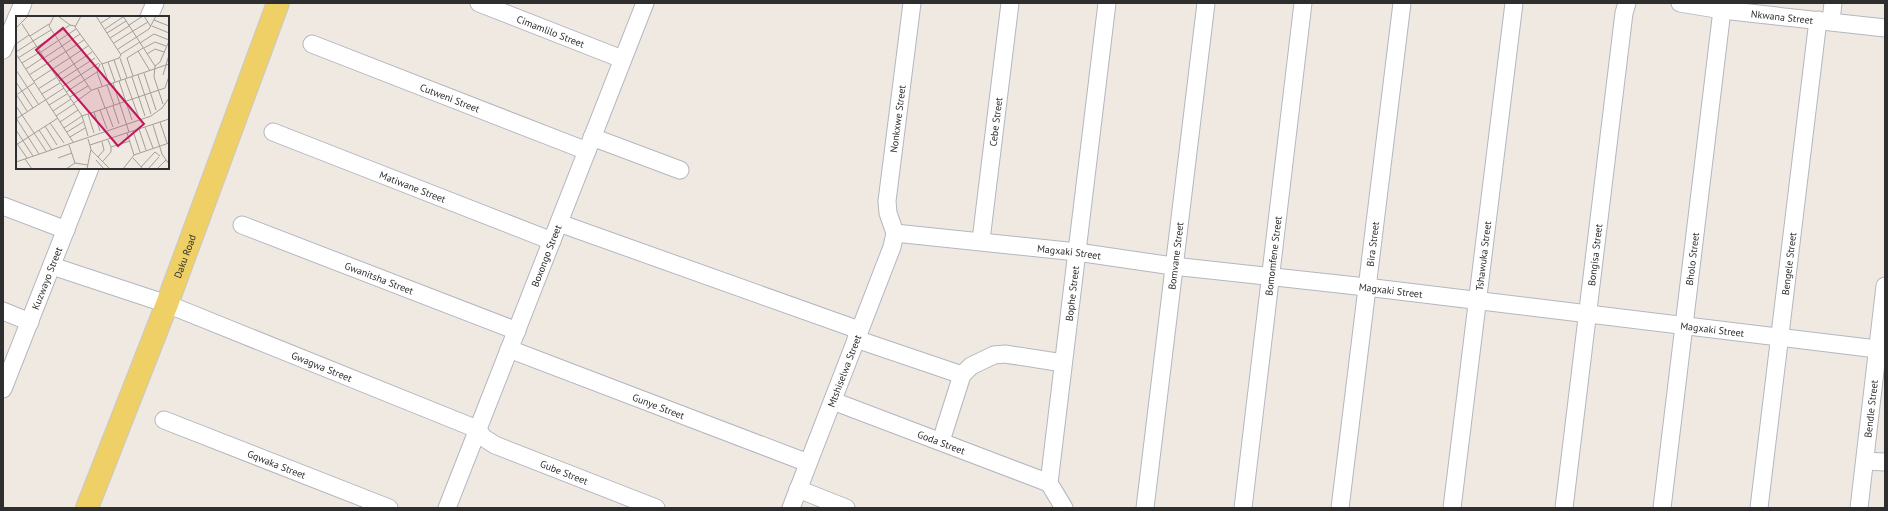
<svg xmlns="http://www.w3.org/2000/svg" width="1888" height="511" font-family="'PT Sans',sans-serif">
<rect width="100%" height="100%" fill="#efe9e1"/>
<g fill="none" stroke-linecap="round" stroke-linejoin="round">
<g stroke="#b4b7c0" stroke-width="19">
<g id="minor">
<path id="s1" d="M479 3 622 59"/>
<path id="s2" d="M1680 3 1722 10 1885 28"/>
<path d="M17 17 23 3"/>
<path d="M149 17 155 3"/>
<path d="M1831 21 1833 3"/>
<path id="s3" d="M312 44 587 151"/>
<path d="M3 50 17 17"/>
<path id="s4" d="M273 132 552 241"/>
<path d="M592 137 680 170"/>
<path d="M3 206 66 230"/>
<path d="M559 223 859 330"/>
<path id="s5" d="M242 225 517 331"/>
<path id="s6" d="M895 233 1077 252 1173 266 1366 287 1885 350"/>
<path id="s7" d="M895 233 888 213 887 201 912 3"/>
<path id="s8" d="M981 240 1010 3"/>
<path id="s9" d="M52 266 167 304 477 429 484 438 495 445 656 508"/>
<path d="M3 311 30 322"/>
<path d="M856 339 962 375"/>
<path id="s10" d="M509 349 808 463"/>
<path id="s11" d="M3 389 90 168"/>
<path id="s12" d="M833 401 1049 483"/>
<path id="s13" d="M164 420 389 508"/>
<path d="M941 441 962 375 971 366 994 355 1005 354 1063 363"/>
<path d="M1865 461 1885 462"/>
<path d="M798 489 846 508"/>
<path id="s14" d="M447 508 645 3"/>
<path id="s15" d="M791 508 892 247 895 233"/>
<path id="s16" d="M1064 508 1049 483 1107 3"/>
<path id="s17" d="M1145 508 1206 3"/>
<path id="s18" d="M1243 508 1303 3"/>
<path id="s19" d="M1340 508 1402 3"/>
<path id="s20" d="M1452 508 1514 3"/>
<path id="s21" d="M1564 508 1624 13 1627 3"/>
<path id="s22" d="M1662 508 1722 10"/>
<path id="s23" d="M1759 508 1818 20"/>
<path id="s24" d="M1859 508 1885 286"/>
</g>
</g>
<g stroke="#c9c9c9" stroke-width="24">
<g id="major">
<path id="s25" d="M87 508 167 304 278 3"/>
</g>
</g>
<use href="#minor" stroke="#fff" stroke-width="17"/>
<use href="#major" stroke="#eed067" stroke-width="22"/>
</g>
<g text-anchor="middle" stroke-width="3" stroke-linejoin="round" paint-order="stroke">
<g font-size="10" fill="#2e2e2e" stroke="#fff">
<text dy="4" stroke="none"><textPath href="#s2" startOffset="103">Nkwana Street</textPath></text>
<text dy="4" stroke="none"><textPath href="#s1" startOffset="77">Cimamlilo Street</textPath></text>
<text dy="4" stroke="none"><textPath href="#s3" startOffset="148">Cutweni Street</textPath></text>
<text dy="4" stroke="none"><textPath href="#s7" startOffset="116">Nonkxwe Street</textPath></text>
<text dy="4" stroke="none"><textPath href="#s8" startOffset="119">Cebe Street</textPath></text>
<text dy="4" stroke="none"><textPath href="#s4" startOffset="150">Matiwane Street</textPath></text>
<text dy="4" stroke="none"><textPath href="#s19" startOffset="266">Bira Street</textPath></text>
<text dy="4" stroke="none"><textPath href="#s6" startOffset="175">Magxaki Street</textPath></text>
<text dy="4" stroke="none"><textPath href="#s17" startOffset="254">Bomvane Street</textPath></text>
<text dy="4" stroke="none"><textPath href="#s18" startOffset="254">Bomomfene Street</textPath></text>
<text dy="4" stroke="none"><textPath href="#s20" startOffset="254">Tshawuka Street</textPath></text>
<text dy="4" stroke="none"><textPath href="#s21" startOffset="255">Bongisa Street</textPath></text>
<text dy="4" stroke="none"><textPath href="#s25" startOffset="270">Daku Road</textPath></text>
<text dy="4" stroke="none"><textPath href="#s14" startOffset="271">Boxongo Street</textPath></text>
<text dy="4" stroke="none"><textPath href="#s22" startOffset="251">Bholo Street</textPath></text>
<text dy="4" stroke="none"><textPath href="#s23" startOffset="246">Bengele Street</textPath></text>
<text dy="4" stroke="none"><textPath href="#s5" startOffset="147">Gwanitsha Street</textPath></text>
<text dy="4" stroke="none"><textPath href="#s11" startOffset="119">Kuzwayo Street</textPath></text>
<text dy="4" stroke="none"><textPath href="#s6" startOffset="499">Magxaki Street</textPath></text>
<text dy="4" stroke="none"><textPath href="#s16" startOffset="220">Bophe Street</textPath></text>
<text dy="4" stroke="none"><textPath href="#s6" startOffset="823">Magxaki Street</textPath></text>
<text dy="4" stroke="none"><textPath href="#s9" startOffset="288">Gwagwa Street</textPath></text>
<text dy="4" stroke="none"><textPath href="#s15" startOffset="147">Mtshiselwa Street</textPath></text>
<text dy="4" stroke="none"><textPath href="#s10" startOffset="160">Gunye Street</textPath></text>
<text dy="4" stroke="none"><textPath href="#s24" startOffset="100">Bendle Street</textPath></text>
<text dy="4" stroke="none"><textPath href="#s12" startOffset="116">Goda Street</textPath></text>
<text dy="4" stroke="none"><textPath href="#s13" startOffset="121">Gqwaka Street</textPath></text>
<text dy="4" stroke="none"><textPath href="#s9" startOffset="554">Gube Street</textPath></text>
</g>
</g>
<g transform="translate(16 16)">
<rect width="153" height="153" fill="#efe9e1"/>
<path fill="none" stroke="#a29e99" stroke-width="1" d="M38 0 33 10 75 74M42 0 54 9M65 0 59 11 86 48 103 42 105 39 80 0M107 0 139 50 138 61 147 88M128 0 135 11M138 4 153 10M85 7 96 0M6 8 66 100 72 120M113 9 127 0M136 10 153 17M0 12 12 0M89 13 107 1M117 15 132 6M91 17 110 5M14 20 33 8M94 22 113 10M17 25 35 14M98 27 117 15M124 27 138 18 153 24M0 28 13 19M21 31 54 9 59 10M128 32 139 26 150 30M102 33 133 13 140 0M122 35 134 55M0 36 17 25M25 36 60 13M0 38 57 126M105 38 124 26M131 38 139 33 148 36M2 42 21 30M28 42 64 18M104 42 111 62M98 44 105 64M92 46 99 66M6 47 24 36M86 48 93 68M139 50 144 46 153 25M10 53 28 41M0 54 23 89M81 56 86 70M128 57 140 94M13 59 68 24M122 59 135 98M147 59 153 39M40 60 76 36M117 60 111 42 127 32M116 61 129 100M109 63 123 102M18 65 72 30M43 65 79 42M103 65 116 104M0 66 17 92M97 67 113 116M91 69 98 89M47 70 83 47M22 73 41 61M82 73 89 92M50 76 81 56 84 48M0 78 11 95M26 78 44 67M0 79 18 67M54 81 72 70M58 87 76 74 153 48M33 89 51 78M0 90 30 135M97 90 103 108M90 92 97 111M84 94 91 113M37 95 55 83M78 96 84 115M72 98 78 117M40 100 58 88M0 102 23 138M0 103 48 72M44 106 62 94M144 106 151 127M34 107 48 127M137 109 146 138 153 148M29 110 41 129M129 111 137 132M48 112 66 100 149 72 153 60M123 113 130 134M0 114 17 140M23 114 36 134M117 115 124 136M51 116 67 106M111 117 118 139M54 121 69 112M92 124 95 131 114 125M0 126 11 142M0 129 42 102M74 129 153 103M75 134 94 153M82 141 88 134 86 126M42 142 56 137M117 142 127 153M9 143 16 153M80 144 88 153M87 145 95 136V131M0 146 135 100 146 92 153 82M59 147 72 149M125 151 139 136 144 140M50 153 59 147 53 129M71 153 75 133 72 123M107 153 118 139 153 127M132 153 143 141M141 153 150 144"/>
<path fill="#c2185b" fill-opacity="0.15" stroke="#c2185b" stroke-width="2" d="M47 12 128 108 102 130 20 34Z"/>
<rect width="153" height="153" fill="none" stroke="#2e2e2e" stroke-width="2"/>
</g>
<rect width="1888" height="511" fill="none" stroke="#2e2e2e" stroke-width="8"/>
</svg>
